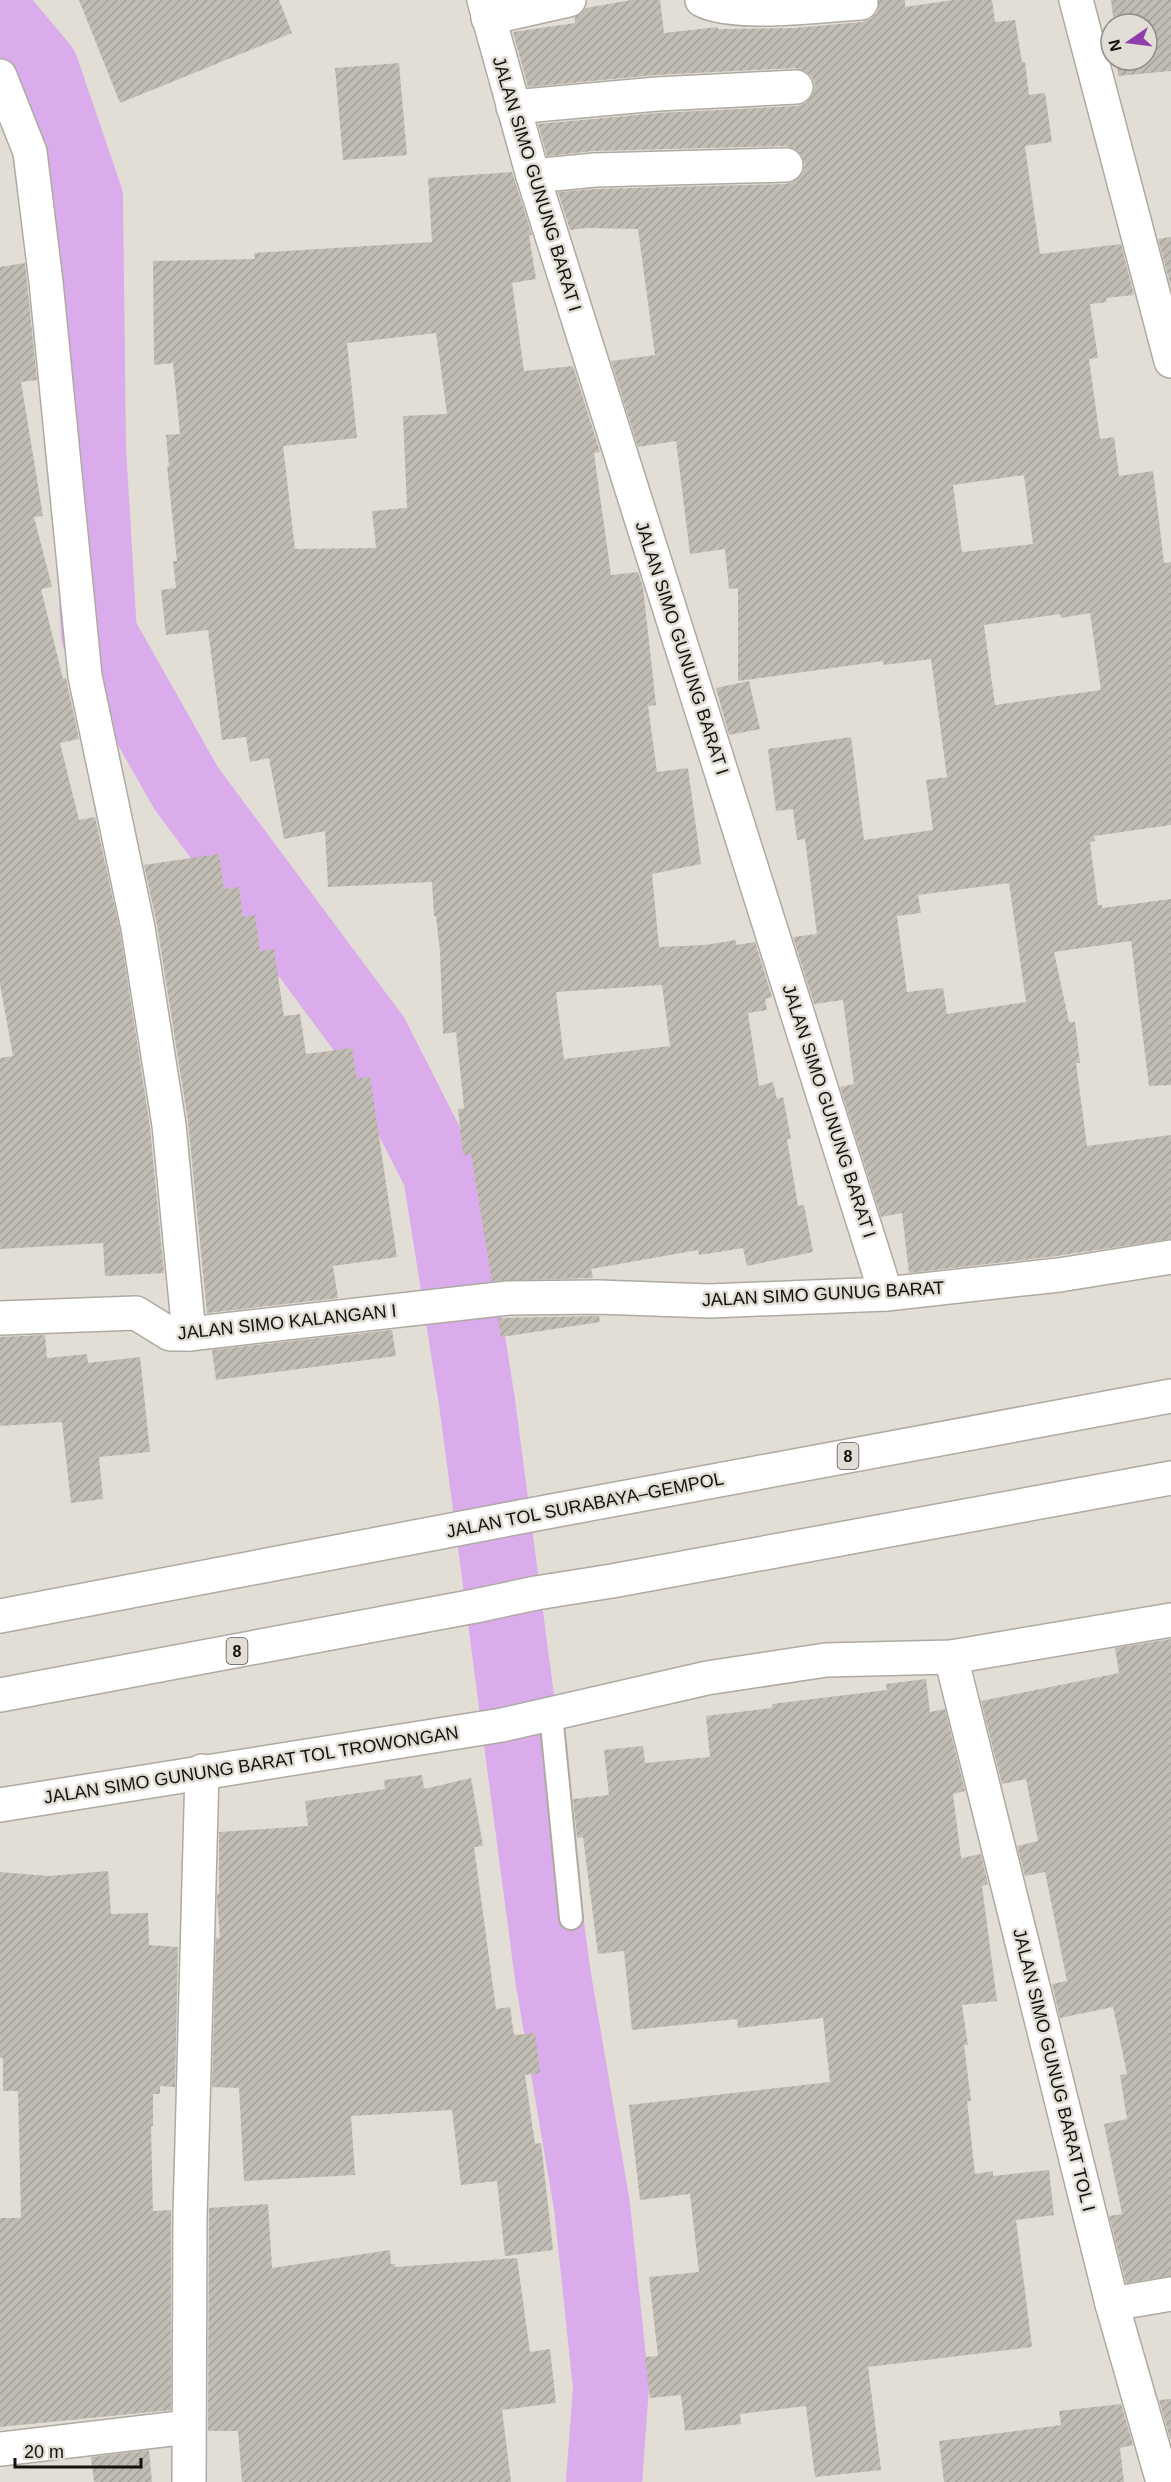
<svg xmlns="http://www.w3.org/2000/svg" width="1171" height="2482" font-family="Helvetica,sans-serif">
<defs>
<pattern id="building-hatch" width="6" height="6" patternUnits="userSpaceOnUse" patternTransform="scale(1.5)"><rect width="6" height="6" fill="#c1bdb4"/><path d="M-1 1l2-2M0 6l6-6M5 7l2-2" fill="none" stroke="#a5a19a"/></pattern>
</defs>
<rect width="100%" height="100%" fill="#e2ded5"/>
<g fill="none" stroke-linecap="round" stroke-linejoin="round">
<path stroke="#daacec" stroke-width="76" d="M0 20 41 69 85 198 88 448 99 634 186 788 372 1038 441 1174 477 1402 553 1977 592 2206 611 2387 604 2482"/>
</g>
<g fill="url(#building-hatch)" fill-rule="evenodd">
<path d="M79 0H279L292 33 120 103Z"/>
<path d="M631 0H660L664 33 718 27V29L794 28 862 22 871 19 878 12 879 0H905V7L953 0H992L995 22 1015 20 1022 62H1025L1029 95 1045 93 1052 142 1025 146 1040 254 1121 244 1134 295 1106 298 1107 302 1090 304 1098 358 1089 359 1100 439 1114 437 1119 476 1153 471 1164 563 1171 562V825L1094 836 1095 841 1090 842 1098 905H1102V908L1171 899V1085L1149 1086 1131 941 1054 952 1069 1022H1075L1080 1063H1076L1087 1146 1171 1135V1239L1056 1256 909 1273 902 1213 881 1217 840 1087 854 1084 843 1000 814 1004 793 937 817 934 805 839 797 840 793 809 776 811 768 749 851 737 864 840 933 830 926 780 947 777 931 659 884 665 883 661 738 681V588L729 589 725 549 690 554 676 441 638 447 611 361 655 355 638 229 585 228 570 230 558 192 596 189 786 184 795 181 802 174 805 165 802 156 795 149 786 146 594 151 547 156 538 124 658 113 797 106 806 103 812 96 815 85 812 77 805 71 795 68 656 75 528 87 513 32 575 23V17L581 14 586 8ZM1024 475 1033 544 962 552 953 485ZM1090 613 1101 690 995 705 984 625 1060 614 1061 618ZM1009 883 1026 1002 947 1014 943 988 907 992 897 916 921 913 918 895Z"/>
<path d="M1111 0H1171V71L1118 76 1117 60H1147V24H1114Z"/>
<path d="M399 63 407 155 343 160 335 68Z"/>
<path d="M512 172 532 235H529L536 279 512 283 524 371 573 366 600 452 594 453 611 575 638 572 643 587 656 705 648 706 657 772 688 768 701 864 652 874 659 947 705 945 736 940V945L755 942 772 997 765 999 767 1010 748 1013 759 1086 773 1082 777 1099 783 1097 791 1139H787L798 1206 804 1205 813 1252 747 1266 743 1248 699 1255 698 1250 591 1269 593 1278 492 1281 471 1154 463 1155 458 1109 464 1108 456 1032 443 1034 440 952 436 916H434L432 882 328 887 325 831 284 839 269 758 250 762 246 737 222 740 208 630 166 635 161 590 176 588 173 561H177L167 466H169L166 435 180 434 173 363 154 365 153 261 255 259 254 253 432 242 428 178ZM436 333 447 414 403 416 407 508 372 511 376 548 295 549 283 446 357 438 347 343ZM662 985 670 1046 564 1059 556 992Z"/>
<path d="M1171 237V287L1158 239Z"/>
<path d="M25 263 37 380 21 382 43 516 34 517 52 587 41 589 63 679 66 678 79 739 60 743 79 820 95 817 120 931 150 1127 164 1273 105 1276 103 1243 0 1249V1058L13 1056 0 984V267Z"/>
<path d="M749 681 760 729 729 735 716 688Z"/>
<path d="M219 854 224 889 239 887 243 917 255 915 260 951 274 949 284 1016 300 1014 306 1054 352 1048 357 1079 370 1076 397 1257 333 1266 338 1298 207 1313 188 1122 157 925 144 865Z"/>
<path d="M599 1316 600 1322 501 1337 498 1318Z"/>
<path d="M392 1330 396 1356 216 1380 212 1350Z"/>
<path d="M45 1335 47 1358 87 1354 88 1363 140 1357 150 1452 99 1457 103 1499 71 1503 62 1422 0 1426V1337Z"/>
<path d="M1171 1639V2276L1126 2283 1109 2216 1122 2214 1104 2124 1127 2119 1120 2075 1127 2074 1113 2007 1060 2018 1052 1984 1067 1981 1045 1872 1025 1876 1017 1846 1038 1841 1026 1779 1002 1784 981 1701 1119 1673 1115 1648Z"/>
<path d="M926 1679 930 1712 945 1709 965 1791 953 1794 961 1858 981 1854 988 1884 982 1886 997 2001 962 2005 968 2045H964L971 2101H967L975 2174 993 2171V2176L1049 2170 1054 2215 1016 2220 1032 2347 868 2367 881 2470 815 2477 806 2406 740 2414 741 2424 685 2431 681 2395 650 2398 645 2357 658 2356 649 2277 699 2272 690 2194 640 2200 629 2105 830 2082 823 2018 738 2028 737 2019 632 2030 624 1951 598 1954 583 1837 577 1838 573 1799 609 1795 604 1750 643 1746 645 1763 710 1757 706 1716 772 1708V1704L887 1690 886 1684Z"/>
<path d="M422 1775 424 1789 471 1778 483 1846 474 1847 496 2009 510 2007 514 2035 535 2033 540 2073 525 2075 535 2144 541 2143 553 2250 505 2256 497 2181 461 2185 452 2110 351 2116 355 2175 244 2181 239 2088 212 2087 216 1938H220L217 1899V1894L219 1893V1832L308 1826 305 1801 385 1789 384 1780Z"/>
<path d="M108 1871 111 1914 148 1913 149 1945 178 1947 175 2087 160 2086V2094H153V2126H151L153 2211 171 2210V2410L0 2427V2218H21L18 2091H3V2058H0V1872L48 1876Z"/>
<path d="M268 2204 272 2268 390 2250 391 2264H395V2267L517 2258 530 2352 550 2349 556 2403 502 2410 511 2482H242L238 2431H208L209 2208Z"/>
<path d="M1171 2399V2438L1170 2439 1159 2400Z"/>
<path d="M1121 2404 1133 2445 1120 2448 1124 2482H944L939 2441 1061 2425 1059 2411Z"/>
<path d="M149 2450 152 2482H94L91 2457Z"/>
</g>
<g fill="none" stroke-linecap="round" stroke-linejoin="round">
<g stroke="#aeaaa2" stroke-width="26">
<path id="service" d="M551 1714 571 1918"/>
</g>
<g stroke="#aeaaa2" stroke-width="36">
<g id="minor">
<path d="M484 0 533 176 886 1294"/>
<path d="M702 0C734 17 822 5 861 3"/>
<path d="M1076 0 1171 361"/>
<path d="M488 18 569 0"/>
<path d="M0 76 30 152 46 282 85 676 138 928 169 1125 189 1334"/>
<path d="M513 107 657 94 796 87"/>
<path d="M533 176 595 170 786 165"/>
<path d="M0 1318 136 1313 170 1334H189L508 1298 598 1297 710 1301 886 1294 1059 1275 1171 1257"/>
<path d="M951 1657 1112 2304 1163 2482"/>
<path d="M0 1805 502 1725 707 1678 826 1660 951 1657 1171 1620"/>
<path d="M1112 2304 1171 2294"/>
<path d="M0 2449 188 2427"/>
<path d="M189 2482 190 2216 202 1771"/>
</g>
</g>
<g stroke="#aeaaa2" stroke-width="36">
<g id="motorway">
<path d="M0 1616 525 1516 1171 1396"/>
<path d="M0 1695 475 1606 536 1593 612 1581 1171 1478"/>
</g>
</g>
<use href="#service" stroke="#fff" stroke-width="22"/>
<use href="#minor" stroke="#fff" stroke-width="33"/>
<use href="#motorway" stroke="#fff" stroke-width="33"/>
</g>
<g text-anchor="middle" stroke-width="5" stroke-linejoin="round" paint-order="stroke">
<g fill="#e2ded5" stroke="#514f4a" stroke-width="1.5">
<rect x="837.5" y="1443" width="21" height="26" rx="4.5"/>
<rect x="226.5" y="1638" width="21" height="26" rx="4.5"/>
</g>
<g font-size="16" font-weight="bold" fill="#13120f">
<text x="848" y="1462">8</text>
<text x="237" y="1657">8</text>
</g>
<g font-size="18" fill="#13120f" stroke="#e2ded5">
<text transform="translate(537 184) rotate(73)" y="6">JALAN SIMO GUNUNG BARAT I</text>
<text transform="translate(682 648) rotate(72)" y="6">JALAN SIMO GUNUNG BARAT I</text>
<text transform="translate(829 1111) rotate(72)" y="6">JALAN SIMO GUNUNG BARAT I</text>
<text transform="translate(823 1294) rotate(-3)" y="6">JALAN SIMO GUNUG BARAT</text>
<text transform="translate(287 1322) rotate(-6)" y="6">JALAN SIMO KALANGAN I</text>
<text transform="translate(585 1505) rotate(-11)" y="6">JALAN TOL SURABAYA–GEMPOL</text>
<text transform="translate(251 1765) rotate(-9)" y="6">JALAN SIMO GUNUNG BARAT TOL TROWONGAN</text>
<text transform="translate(1054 2070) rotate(76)" y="6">JALAN SIMO GUNUG BARAT TOL I</text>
</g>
</g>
<g transform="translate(1129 42) rotate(256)"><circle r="28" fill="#e2ded5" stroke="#8f8c86" stroke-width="1.5"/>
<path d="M0-4.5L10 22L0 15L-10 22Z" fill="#8f3dac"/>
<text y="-9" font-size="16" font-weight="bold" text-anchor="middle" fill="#13120f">N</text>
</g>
<path d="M15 2458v9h126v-9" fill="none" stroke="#13120f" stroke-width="3"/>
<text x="24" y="2458" font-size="18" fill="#13120f" stroke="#e2ded5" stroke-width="4.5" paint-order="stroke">20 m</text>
</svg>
